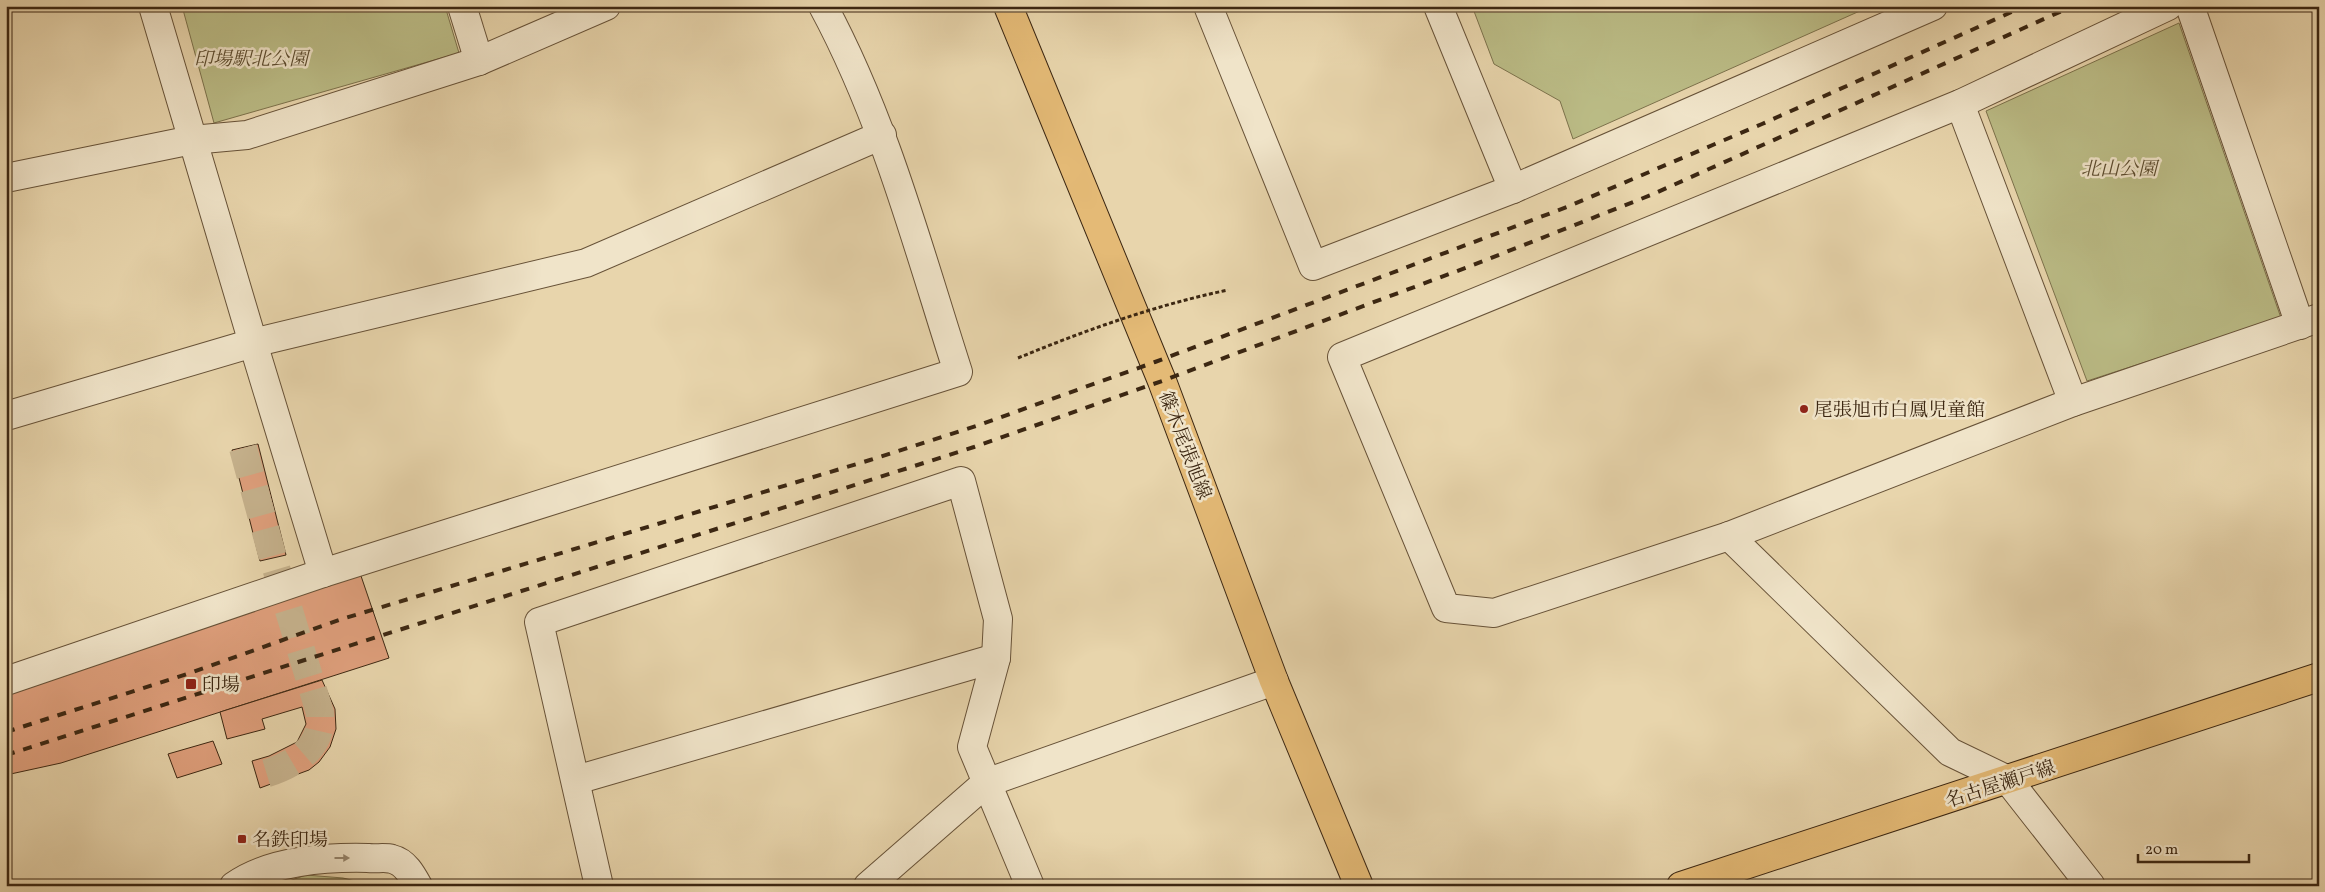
<svg xmlns="http://www.w3.org/2000/svg" width="2325" height="892" font-family="Vollkorn,'Noto Serif JP',serif">
<rect width="100%" height="100%" fill="#e8d5ac"/>
<filter id="stains"><feTurbulence type="fractalNoise" baseFrequency=".004" numOctaves="4"/><feColorMatrix values="0 0 0 0 .2 0 0 0 0 .09 0 0 0 0 .02 0 0 0 .5 -.17"/></filter>
<radialGradient id="worn" r=".72"><stop offset=".6" stop-color="#630" stop-opacity="0"/><stop offset="1" stop-color="#630" stop-opacity=".3"/></radialGradient>
<g fill="#bbbc86" stroke="#7c724c">
<path d="M182 6H445L459 53 214 123Z"/>
<path d="M1472 6H1871L1573 139 1560 101 1494 64Z"/>
<path d="M2179 23 2281 318 2087 381 1986 111Z"/>
<path d="M306 875 343 878 375 886H275Z"/>
</g>
<g fill="#e0a07d" stroke="#3c2712">
<path d="M258 444 286 555 260 561 232 450Z"/>
<path d="M360 573 389 658 61 763 6 775V686Z"/>
<path d="M322 680 335 709 336 729 330 747 319 762 309 770 260 788 252 761 269 756 297 742 306 724 302 707 262 719 265 729 227 739 220 712Z"/>
<path d="M213 741 222 764 177 778 168 754Z"/>
</g>
<g fill="none" stroke-linecap="round" stroke-linejoin="round">
<path stroke="#c6b28d" stroke-width="28" stroke-dasharray="28 14" stroke-linecap="butt" d="M243 448 273 558 320 713C320 722 320 732 315 740 306 759 276 772 256 776"/>
<g stroke="#675238" stroke-width="30">
<g id="minor">
<path d="M153 6 253 343 323 573"/>
<path d="M462 6 479 61"/>
<path d="M1208 6 1313 266 1513 189 1933 6"/>
<path d="M1438 6 1513 189"/>
<path d="M2168 6 1960 104 1342 357 1446 608 1494 613 1729 536 2073 402 2319 318"/>
<path d="M2190 6 2300 325"/>
<path d="M1960 104 2073 402"/>
<path d="M6 178 192 140 247 135 479 61 606 6"/>
<path d="M6 416 253 343 586 263 882 135"/>
<path d="M1729 536 1950 752 2008 780 2091 886"/>
<path d="M6 681 323 573 958 372C918 248 885 121 823 6"/>
<path d="M576 780 996 658"/>
<path d="M234 886C269 861 327 857 368 858 376 859 385 857 392 859 405 862 412 875 418 886"/>
<path d="M599 886 539 622 961 481 998 619 996 658 972 747 1030 886"/>
<path d="M868 886 986 783 1274 681"/>
</g>
</g>
<g stroke="#3c2712" stroke-width="30">
<g id="major">
<path d="M1008 6 1162 381 1274 681 1359 886"/>
<path d="M1681 886 2319 677"/>
</g>
</g>
<use href="#minor" stroke="#f0e4c9" stroke-width="28"/>
<use href="#major" stroke="#e4ba76" stroke-width="28"/>
<g stroke="#3c2712" stroke-width="4" stroke-dasharray="9 9" stroke-linecap="butt">
<path d="M6 732 187 674 342 619 870 460 979 425 1155 362 1567 207 1762 124 2025 6"/>
<path d="M6 755 974 447 1162 381 1468 267 1651 195 2073 6"/>
</g>
<path stroke="#3c2712" stroke-width="3" stroke-dasharray="4 2.5" stroke-linecap="butt" d="M1018 358C1086 330 1156 305 1228 290"/>
</g>
<defs><path id="oneway-solid" d="M-6-.8H1V-3.2L6.5 0L1 3.2V.8H-6Z" transform="scale(1.25)"/></defs>
<use fill="#96866e" href="#oneway-solid" transform="translate(342 858)"/>
<g fill="#8f2418" stroke="#f0e4c9" stroke-width="2">
<circle cx="1804" cy="409" r="5"/>
<rect x="185" y="678" width="12" height="12" rx="2.5"/>
<rect x="237" y="834" width="10" height="10" rx="2.5"/>
</g>
<g text-anchor="middle" stroke-width="5" stroke-linejoin="round" paint-order="stroke">
<g font-size="19" font-style="italic" fill="#5c4c2f" stroke="#f0e4c9">
<text x="251" y="65">印場駅北公園</text>
<text x="2119" y="175">北山公園</text>
</g>
<g font-size="19" fill="#3c2712" stroke="#f0e4c9" text-anchor="start">
<text x="1814" y="416">尾張旭市白鳳児童館</text>
<text x="202" y="691">印場</text>
<text x="252" y="846">名鉄印場</text>
</g>
<g font-size="19" fill="#3c2712" stroke="#f0e4c9">
<text transform="translate(1186 445) rotate(69)" y="7">篠木尾張旭線</text>
<text transform="translate(2000 783) rotate(-18)" y="7">名古屋瀬戸線</text>
</g>
</g>
<rect width="2325" height="892" fill="none" stroke="#e8d5ac" stroke-width="25"/>
<rect x="8" y="8" width="2310" height="877" fill="none" stroke="#3c2712" stroke-width="2.5"/>
<rect x="12" y="12" width="2300" height="867" fill="none" stroke="#3c2712"/>
<path d="M2138 854v8h111v-8" fill="none" stroke="#3c2712" stroke-width="2.5"/>
<text x="2145" y="854" font-size="15" fill="#3c2712" stroke="#f0e4c9" stroke-width="4" paint-order="stroke">20 m</text>
<rect width="100%" height="100%" filter="url(#stains)"/>
<rect width="100%" height="100%" fill="url(#worn)"/>
</svg>
